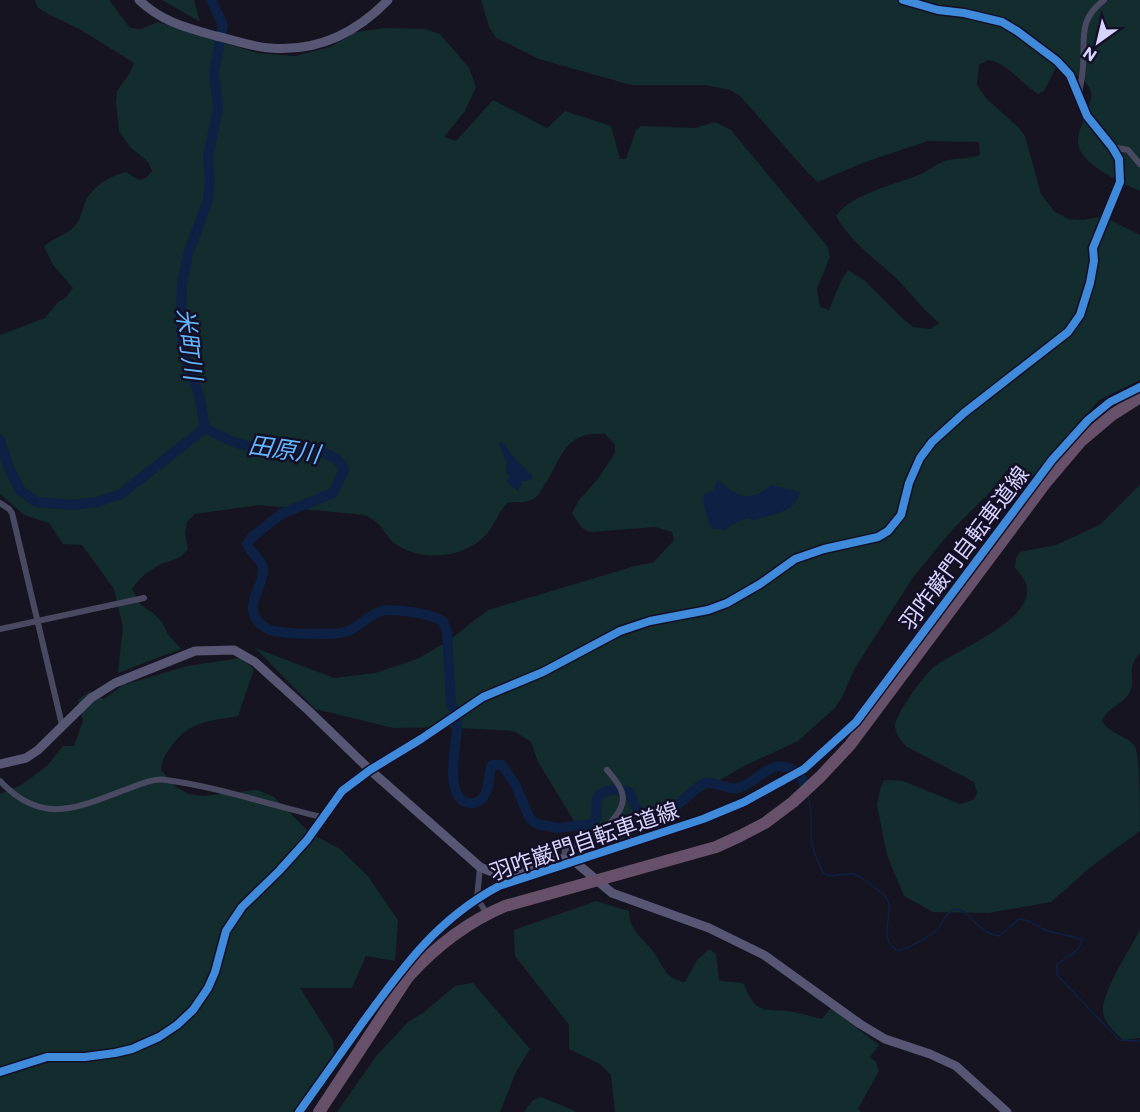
<svg xmlns="http://www.w3.org/2000/svg" width="1140" height="1112" font-family="Commissioner,'Noto Sans JP',sans-serif">
<rect width="100%" height="100%" fill="#161421"/>
<g fill="#132c2d">
<path d="M35 0H109L130 28 141 29 158 22 257 53 295 56 330 47 356 32 384 28 425 29 440 34 469 68 476 87 465 111 444 137 456 141 493 100 547 128 565 111 611 126 620 159H626L636 130 641 126 695 128 715 122 731 130 828 247 830 257 817 289 820 307 829 310 841 281 848 270 865 281 903 319 913 327 931 329 939 323C924 310 912 295 899 281 877 260 852 244 836 216 851 194 894 185 919 175 928 171 938 162 948 160 959 158 969 159 980 155L979 142 928 141 865 162 818 182 808 173 741 97 730 90 706 85H631L539 59 496 38 489 27 481 0H1140V191C1122 182 1087 168 1079 148 1077 142 1078 137 1080 130 1083 119 1088 109 1091 99 1095 82 1069 71 1058 64L1044 91 1038 94C1021 84 1008 63 988 60L979 65 977 85 986 98 1018 127 1025 136 1041 194 1054 211 1068 219 1084 220 1099 217 1112 221 1140 235V380L1099 400 1031 478 1011 466 989 493 951 531 914 576 855 668 843 695 835 708 798 741 740 768 620 841 596 844 585 839 538 762 531 742 514 731 441 727 394 728 315 709 255 648 334 678 375 673 417 659 448 641 488 610 635 566 654 562 674 540 672 532 655 527 590 532 582 528 572 513 579 500 597 480 615 453V445L605 434C562 431 563 459 543 487 541 490 538 496 535 498 527 504 516 501 507 503 499 512 496 521 489 531 469 558 423 563 395 544 389 540 385 532 380 526 376 521 370 518 365 515L259 505 195 514 187 522 185 533 188 549C181 559 172 560 162 564 150 569 139 578 132 589L141 605 153 613 162 622 168 634 181 649 118 673 123 627 114 589 82 545 63 544 49 523 24 515 0 494V335L45 318 58 302 65 298 73 288 53 265 44 246C53 239 64 235 73 228 82 219 82 208 87 198 95 185 112 175 126 172L139 180 146 178 152 171 148 162 130 147 119 131 116 102 117 91 129 74 134 63 81 30 48 14 37 7Z"/>
<path d="M162 0H194L200 22Z"/>
<path d="M1140 485V653C1126 669 1135 675 1131 689 1126 704 1108 706 1102 721 1109 734 1126 735 1135 746 1140 759 1140 812 1140 831L1092 866 1051 902 989 913 933 912 904 896 887 855 877 805 880 789 884 780 903 781 960 804 973 800 977 793 974 782 907 747C902 742 896 736 895 727 894 716 925 673 935 666 957 650 1026 623 1027 592 1028 582 1020 575 1015 567L1016 558 1020 552 1056 545 1101 524Z"/>
<path d="M240 658 254 669 238 716C211 721 190 721 173 744 166 753 162 759 161 770L176 787 189 794 203 796 257 790 274 797 310 833 340 849 367 875 398 920 395 961 366 956 352 988H300L333 1040 335 1065 306 1112H0V794L21 785 47 766 63 746H74L83 721 78 700 90 691 104 699 123 685 187 666Z"/>
<path d="M596 901 629 911C629 932 645 939 655 954 664 968 666 979 685 982L697 960 709 949 716 954 719 980C728 983 735 981 744 984 756 1013 760 1009 788 1011 800 1012 811 1017 822 1019L831 1008 879 1045 870 1057 876 1062 879 1071 858 1109 862 1112H615L611 1075 600 1064 569 1049V1025L515 956 514 930Z"/>
<path d="M1140 930V1038L1123 1040C1116 1033 1105 1024 1103 1013 1100 995 1131 947 1140 930Z"/>
<path d="M473 983 530 1049 516 1072 500 1112H337L377 1055 408 1022 423 1013 455 986Z"/>
<path d="M541 1097 573 1110 576 1112H524L533 1100Z"/>
</g>
<g fill="#0d2144">
<path d="M499 442 505 444C511 457 522 465 532 476L531 480 523 481 518 491 507 482 509 476 506 472 507 460 504 459Z"/>
<path d="M718 480C737 498 751 503 771 485L800 492C795 513 772 514 754 520L749 518 736 522 725 530 711 528 704 507 703 495 713 490Z"/>
</g>
<g fill="none" stroke-linecap="round" stroke-linejoin="round">
<path stroke="#0d2144" stroke-width="1.5" d="M808 796C812 809 811 821 811 835 811 848 818 861 823 873 834 880 843 872 854 874 860 876 881 892 885 896 898 910 874 941 899 951 911 946 927 938 937 930 943 924 944 915 951 911 956 908 960 909 964 912 977 922 982 934 999 936L1019 919C1030 919 1035 926 1045 930 1057 934 1070 935 1082 940 1080 952 1067 957 1057 964V975L1119 1040 1140 1041"/>
<g stroke="#0d2144" stroke-width="10">
<path d="M205 428C221 437 239 446 258 448 281 451 334 442 344 470L333 493 281 514 251 538 247 544C250 554 263 559 263 570 263 586 246 604 256 619 259 623 266 628 270 630 283 634 337 636 348 631 361 625 374 610 389 610 402 610 431 614 443 621L447 632 451 704C455 711 458 717 457 726 457 744 443 797 468 803 475 804 481 801 484 796 491 787 487 775 492 765H502L515 784 530 819 537 824 557 828 592 824C600 816 595 809 597 800 601 787 620 789 629 792 647 837 662 817 690 794 694 791 700 784 705 783 716 781 726 790 737 788 757 784 769 758 791 769 799 773 802 777 805 786"/>
<path d="M205 428 200 399 186 358 182 340 181 312 182 285 188 254 208 200 210 181 208 157 218 108 214 72 223 25 211 0"/>
<path d="M0 440 9 468 20 490 36 502 71 505 97 502 121 494 205 428"/>
</g>
<g stroke="#4a4962" stroke-width="6">
<path d="M1079 95C1080 85 1083 75 1083 66 1085 37 1078 20 1104 0"/>
<path d="M1112 147 1128 150 1140 164"/>
<path d="M0 503 9 509 12 513 62 725"/>
<path d="M0 629 144 598"/>
<path d="M0 781C44 828 80 806 130 788 141 784 154 778 166 780 218 787 270 805 322 817"/>
<path d="M564 859 565 849C574 845 585 846 593 841 599 836 605 829 610 823 630 802 625 790 607 770"/>
<path d="M480 867 477 898 487 914"/>
<path d="M0 1072 47 1057H85L115 1053 132 1049 159 1037 177 1025 193 1010 208 988 215 972 226 931 242 907 279 871 307 840 342 791 370 770 421 739 483 697 543 672 620 631 650 621 708 610 727 603 760 584 795 559 824 549 878 537 888 531 901 515 909 483 920 458 932 442 964 413 1068 332 1080 315 1090 283 1094 261 1093 248 1120 182 1119 159 1112 147 1087 116 1070 75 1057 61 1017 31 1002 22 964 13 938 10 903 0"/>
</g>
<g stroke="#575674" stroke-width="9">
<path d="M139 0C162 22 187 28 216 36 234 40 252 47 270 48 317 52 356 33 388 0"/>
<path d="M0 764 26 758 38 750 91 698 115 683 195 651 234 650 255 662 309 711 370 770 480 867 492 872 509 873 554 858 574 861 612 893 709 928 764 955 860 1024 885 1039 930 1054 956 1066 1007 1112"/>
</g>
<path stroke="#67516a" stroke-width="12" d="M319 1112 408 977C436 946 467 922 505 906L716 847 740 836 765 823 793 802 820 777 850 745 1047 481 1080 442 1112 415 1140 397"/>
<g stroke="#130f26" stroke-width="11">
<g id="cycleway">
<path d="M0 1072 47 1057H85L115 1053 132 1049 159 1037 177 1025 193 1010 208 988 215 972 226 931 242 907 279 871 307 840 342 791 370 770 421 739 483 697 543 672 620 631 650 621 708 610 727 603 760 584 795 559 824 549 878 537 888 531 901 515 909 483 920 458 932 442 964 413 1068 332 1080 315 1090 283 1094 261 1093 248 1120 182 1119 159 1112 147 1087 116 1070 75 1057 61 1017 31 1002 22 964 13 938 10 903 0"/>
<path d="M299 1112C320 1082 342 1052 363 1022 403 967 437 919 499 886L703 819 744 802 804 769 856 722 1052 460 1088 420 1110 402 1140 387"/>
</g>
</g>
<use href="#cycleway" stroke="#408adc" stroke-width="8"/>
</g>
<g text-anchor="middle" stroke-width="5" stroke-linejoin="round" paint-order="stroke">
<g font-size="22" fill="#d9d4ff" stroke="#130f26">
<text transform="translate(964 548) rotate(-53)" y="8">羽咋巌門自転車道線</text>
<text transform="translate(584 841) rotate(-19)" y="8">羽咋巌門自転車道線</text>
</g>
<g font-size="24" font-style="italic" fill="#62b6ff" stroke="#130f26">
<text transform="translate(189 344) rotate(83)" y="8">米町川</text>
<text transform="translate(284 450) rotate(8)" y="8">田原川</text>
</g>
</g>
<g transform="translate(1098 42) rotate(214)" stroke="#130f26" stroke-width="4.5" paint-order="stroke">
<path d="M0-4.5L10 22L0 15L-10 22Z" fill="#d9d4ff"/>
<text y="-9" font-size="16" font-weight="bold" text-anchor="middle" fill="#d9d4ff">N</text>
</g>
</svg>
